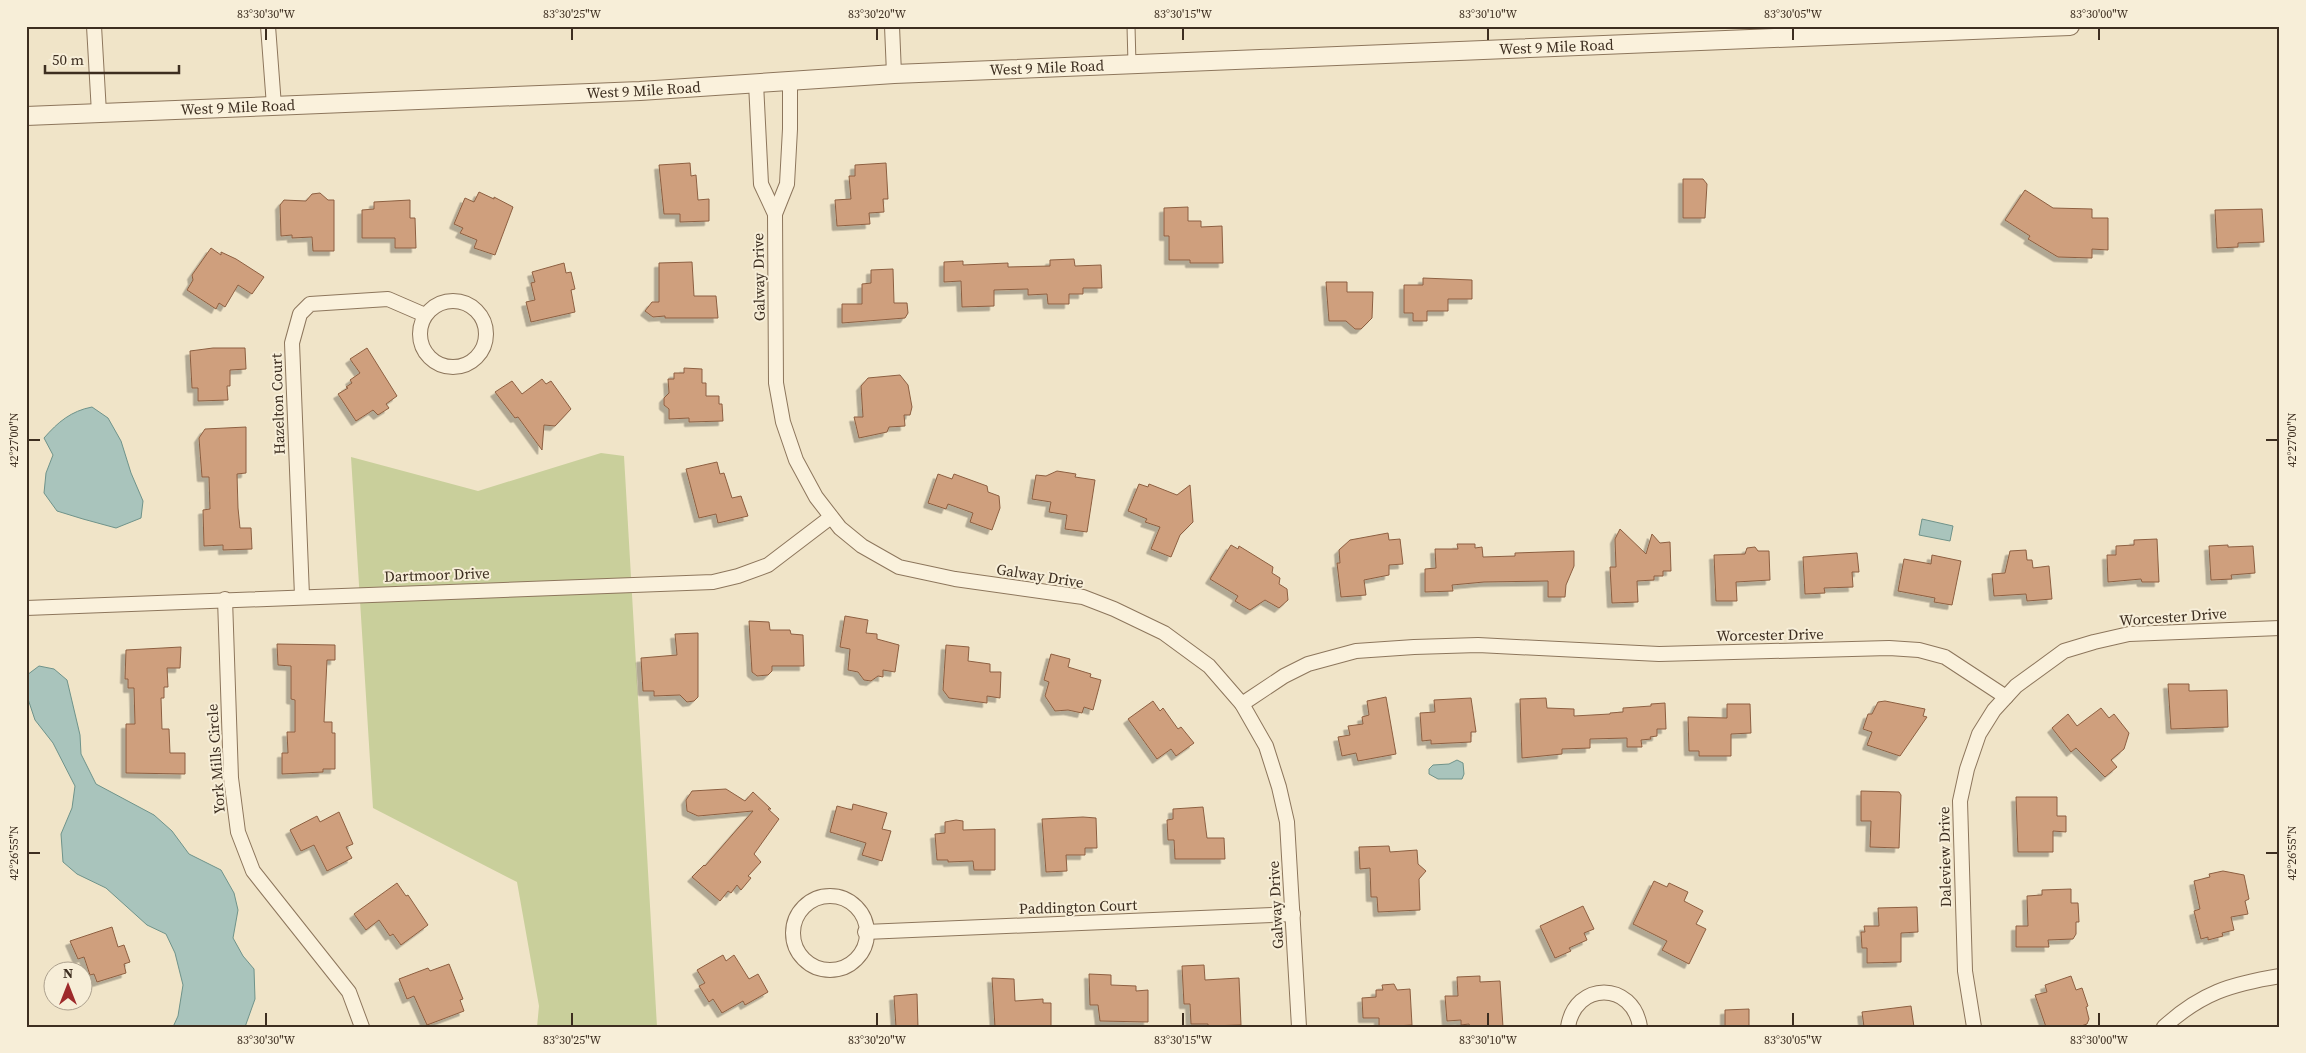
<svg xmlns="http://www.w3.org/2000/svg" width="2306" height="1053" font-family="'Source Serif 4',serif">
<defs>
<filter id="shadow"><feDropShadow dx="-4.5" dy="4.5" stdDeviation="0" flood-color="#0004"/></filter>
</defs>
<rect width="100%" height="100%" fill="#f0e4c8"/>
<path fill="#c9cf9b" d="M601 453 624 456 657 1027H537L539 1006 517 882 373 808 351 457 478 491Z"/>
<g fill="#a9c4bc" stroke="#6f938a">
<path d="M92 407 108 418 121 441 131 473 143 501 141 518 116 528 83 519 57 511 44 493 46 473 53 455 44 438C58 422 71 411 92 407Z"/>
<path d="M1922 519 1953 526 1950 541 1919 535Z"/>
<path d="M39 666 54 669 67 680 80 735 81 754 96 784 154 815 172 831 189 854 221 870 234 893 238 910 233 938 243 956 254 969 255 999 245 1027H173L178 1016 183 985 175 953 166 934 147 925 106 888 77 874 63 862 61 834 72 808 75 786 53 743 35 720 27 696V675Z"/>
<path d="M1457 760 1463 763 1464 774 1462 779H1438L1429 774V769L1433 765 1449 764Z"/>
</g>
<g fill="#cf9f7d" stroke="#8d5f41" filter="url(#shadow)">
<path d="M690 163 691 176 696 175 698 200 709 199V221L680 222V214H664L659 165Z"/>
<path d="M886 163 888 199H883L884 212 869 213 870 224 837 226 835 200 851 199 849 176H855V165Z"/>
<path d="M1683 179H1703L1707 184 1705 218H1683Z"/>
<path d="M2025 190 2053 208 2092 209V218H2108V250L2092 249V258L2058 257 2028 239 2030 236 2005 220Z"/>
<path d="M479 192 494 199V197L513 207 495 255 474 248 477 240 460 233 463 228 454 224 465 198 474 202Z"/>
<path d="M320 193 328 200H334V251H313L312 237 292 238V235L281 236 280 205 284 200 306 201 312 194Z"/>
<path d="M410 200V218H415L416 248H395V238H362V210L374 209V202Z"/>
<path d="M1188 207V221H1201V227L1222 226 1223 263H1190V260H1169V236H1164V208Z"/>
<path d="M2262 209 2264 242 2238 243V247L2217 248 2215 210Z"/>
<path d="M211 248 221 255V252L236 259 264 277 252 294 238 285 225 307 219 303 216 309 187 290 193 280 192 275Z"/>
<path d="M1074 259 1075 266 1101 265 1102 288H1083V294H1069V304H1048L1047 294 1028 295V289L994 290V306L962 307 961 281 944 282V262L963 261V265L1008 263V267L1050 266V260Z"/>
<path d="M692 262 694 296H716L718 318H665V316L653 317 645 311 652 302H659V263Z"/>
<path d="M564 263 566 273 571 272 575 289 571 290 575 312 531 322 526 302 535 300 531 283 535 282 532 272Z"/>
<path d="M893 269 894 303H907L908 313 905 318 842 323V304H862V284L871 283V270Z"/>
<path d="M1423 278 1472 280V299H1448V311H1427V321H1413V313H1404V285H1423Z"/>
<path d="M1326 282H1347V292H1373L1372 318 1361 329H1355L1346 321H1329Z"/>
<path d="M213 348H245L246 369 230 370V386H227L228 400 198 401V388H192L190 351Z"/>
<path d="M367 348 397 396 386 404 389 408 378 415 373 410 356 421 338 394 348 388 346 387 352 383 350 380 360 373 350 359Z"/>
<path d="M684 368 702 369V383H706V396H719V404H722L723 421 689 422V418L669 419V409L664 405V398L669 393 668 379H674V373H684Z"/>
<path d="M900 375 908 385 912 407 910 415H904L905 426 889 427 887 432 859 438 854 417H863L861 386 868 378Z"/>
<path d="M542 379 546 384 551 381 571 409 555 426 544 425 542 450 518 417 515 418 495 392 512 381 522 394Z"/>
<path d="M246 427V473L237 474 238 508 240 528H251L252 549 223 550V545L204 546 203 510 210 509 209 477H202L199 438 205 429Z"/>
<path d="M717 462 720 474 724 473 732 498 741 496 748 516 718 523 716 514 699 518 686 469Z"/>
<path d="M1057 471 1076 474 1075 477 1095 480 1087 532 1065 529 1067 515 1049 512 1051 502 1032 499 1036 475 1046 476Z"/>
<path d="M938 474 952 479 954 474 987 486 988 492 999 496 1000 508 992 530 970 522 973 513 948 504 946 509 928 503Z"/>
<path d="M1139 484 1148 487 1149 484 1177 495 1190 485 1193 522 1180 535 1171 557 1151 549 1160 527 1145 522 1147 519 1128 511Z"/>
<path d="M1620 529 1646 554 1652 534 1660 543 1670 542 1671 571H1663V576H1654V580L1637 581 1638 602 1612 603 1610 567H1616L1615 539Z"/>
<path d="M1388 533 1389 540 1400 539 1403 564 1389 565V575L1364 580 1366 595 1341 597 1337 563H1340L1339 550 1350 540Z"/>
<path d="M2157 539 2159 582H2142L2141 579 2108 582 2107 555H2116V546L2134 545V540Z"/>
<path d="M1457 544H1475V548L1482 547 1483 557 1515 556V553L1574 551V566L1566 585 1565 597H1548V581L1484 582 1452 585 1453 591 1425 592V569L1436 568 1435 549H1458Z"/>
<path d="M1231 545 1238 549 1239 546 1273 567 1272 573 1280 578 1279 584 1287 589 1288 600 1279 608 1265 600 1250 610 1235 601 1238 596 1210 579Z"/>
<path d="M2228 545V547L2253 546 2255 573 2231 575 2232 579 2211 580 2209 546Z"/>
<path d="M1755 547 1758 551H1769L1770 580 1736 582 1737 601H1716L1714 555 1745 554 1747 548Z"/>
<path d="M2026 550 2027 560H2032L2033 568 2049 566 2052 599 2027 601 2026 594 1994 596 1992 574 2005 573 2010 551Z"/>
<path d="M1857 553 1859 572H1852L1853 587 1824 588 1825 593 1805 594 1803 557Z"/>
<path d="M1932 555 1961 561 1952 605 1934 602 1935 598 1898 591 1904 559 1931 564Z"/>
<path d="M845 616 868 620 866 633 877 634V639L899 645 895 672 883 670V677L878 676 871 681 864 680 858 672 848 670 850 649 840 647Z"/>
<path d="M749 621 769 622 770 630H790L791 634 803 635 804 666H772V671L768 675 757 676 752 672Z"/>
<path d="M698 633V697L694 701 687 702 680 695 654 696V691H643L641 658 677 655 675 634Z"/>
<path d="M277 644 335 645V660H327L324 722H332V733H335V769H323V772L282 774V753H288L287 732H295V700L291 699V666L278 665Z"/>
<path d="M946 645 969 647 968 661 990 664V672H1001L1000 698 987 696V703L949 698 943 690Z"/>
<path d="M181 647 180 668H167L168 687H164V698H161L162 729H169L170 753H185V774L126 773V724H135L134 688H128V679H125L126 650Z"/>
<path d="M1051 654 1070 659 1068 667 1091 674 1090 677 1101 680 1093 710 1084 707 1082 713 1068 710 1055 711 1045 696 1049 682 1044 680Z"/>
<path d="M2168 684H2189V691L2227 690 2228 727 2171 729Z"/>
<path d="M1386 697 1396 754 1358 761 1356 753 1342 756 1338 737 1350 735 1348 726 1363 724 1362 717 1369 715 1367 701Z"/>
<path d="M1471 698 1476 732H1471V742L1431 744V740L1422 741 1420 713 1435 712 1434 700Z"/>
<path d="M1546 698 1547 708 1574 709V716L1610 714V713L1623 712V708L1651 706V704L1665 703 1666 729H1657V736L1650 737 1651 739 1641 740 1642 747H1627V738L1590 739V748L1562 749V754L1522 758 1520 699Z"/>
<path d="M1153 701 1160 711 1163 708 1178 729 1181 727 1194 743 1176 756 1171 749 1157 759 1128 719Z"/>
<path d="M1885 701 1925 709 1923 716 1927 717 1900 756 1867 745 1872 732 1863 729 1868 714H1872L1878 702Z"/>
<path d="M1727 704H1750L1751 733 1731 734V756H1699V751H1689L1688 717 1727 718Z"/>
<path d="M2101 708 2109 718 2114 714 2129 733 2124 749 2111 760 2117 767 2105 777 2076 748 2071 752 2052 728 2068 714 2077 726Z"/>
<path d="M726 789 745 801 753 792 771 809H768L779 819 754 854 761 862 748 876 751 878 741 890 737 885 731 893 728 891 720 901 692 877 704 865 705 866 753 811 698 816 687 811 686 800 692 791Z"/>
<path d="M1861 791 1899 792 1901 795 1899 848 1870 847 1871 821H1861Z"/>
<path d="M2016 797H2057V816H2066V832L2053 831V852H2018Z"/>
<path d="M853 804 887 813 882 829 891 831 882 861 862 855 866 843 830 832 837 806 852 810Z"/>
<path d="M1203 807 1207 838H1224L1225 859H1175L1174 840H1168L1167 820 1173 819V809Z"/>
<path d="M339 812 353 844 346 847 352 858 327 871 314 845 301 851 290 830 317 816 320 822Z"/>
<path d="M1083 817 1096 818 1097 848H1085V855H1066L1067 871 1046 872 1042 819Z"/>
<path d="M956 820 963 821V830L995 829V870H974L973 861 948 862V860H937L935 834 945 833V822Z"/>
<path d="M1389 846 1390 852 1417 850 1418 864 1426 871 1419 879 1420 910 1378 912 1377 897H1371L1370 868 1360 869 1359 847Z"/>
<path d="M2223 871 2244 875 2249 899 2245 901 2248 914 2231 917 2234 930 2222 933 2223 936 2208 940V937L2201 939 2194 911 2200 909 2194 881 2210 877 2209 874Z"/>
<path d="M1654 881 1667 887 1669 883 1688 892 1684 901 1703 911 1696 924 1706 929 1689 964 1662 950 1667 941 1633 924Z"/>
<path d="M397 883 406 896 408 895 428 925 401 945 393 934 390 936 379 920 366 930 354 914Z"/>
<path d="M2071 889V903H2078L2079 922H2076V934L2073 939 2048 940 2049 947H2016V926H2028L2027 896 2042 895V890Z"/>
<path d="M1583 906 1594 929 1584 933 1587 940 1569 948 1571 951 1555 958 1540 926Z"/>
<path d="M1917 907 1918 932 1901 933V962L1867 963V948H1862L1861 932H1865L1864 926H1879L1878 908Z"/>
<path d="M112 927 118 947 124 945 130 962 124 964 126 973 97 982 94 974 90 975 84 957 78 959 70 941Z"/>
<path d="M723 955 726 961 734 955 749 979 758 974 768 992 745 1005 743 1001 722 1013 713 999 709 1002 699 986 705 983 697 970Z"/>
<path d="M449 964 463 999 460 1000 464 1011 427 1025 414 996 407 999 399 979 428 968 430 971Z"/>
<path d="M1204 965 1205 980 1239 978 1241 1025 1208 1026V1024H1191L1190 1004H1184L1182 966Z"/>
<path d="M1089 974 1111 975V985L1136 986V991L1148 990V1022L1100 1021 1098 1005H1090Z"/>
<path d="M1480 976V982L1500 981 1503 1027H1470L1469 1024 1461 1025V1020L1447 1021 1445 996H1458L1457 977Z"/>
<path d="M2071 976 2076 990 2082 988 2088 1006 2086 1007 2089 1019 2087 1024 2078 1027H2046L2035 995 2047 992 2045 985Z"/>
<path d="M992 978 1014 979 1015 1001 1043 999V1003H1051V1027H995Z"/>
<path d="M1394 984 1397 990 1410 989 1412 1025 1379 1027V1018H1363L1362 998 1376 997V990H1383L1382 985Z"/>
<path d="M917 994 918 1027H896L894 996Z"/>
<path d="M1911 1006 1914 1027H1864L1862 1012Z"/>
<path d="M1749 1009V1027H1725V1010Z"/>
</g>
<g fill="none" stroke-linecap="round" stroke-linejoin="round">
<g stroke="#8d765c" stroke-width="9">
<path id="service" d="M1131 26 1132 64"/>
</g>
<g stroke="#8d765c" stroke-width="16">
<g id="minor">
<path d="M94 26 99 113"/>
<path d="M268 26 274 106"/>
<path d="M892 26 894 74"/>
<path d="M790 82V129L787 184 775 214 776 383 783 422 796 460 816 497 840 528 862 546 899 567 955 579 1083 597 1114 609 1164 633 1209 666 1242 704 1266 746 1279 787 1287 822 1299 1027"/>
<path d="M756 83 761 184 775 214"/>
<circle cx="453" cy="334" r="33"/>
<path d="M302 596 292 343 300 314 310 304 388 299 425 315"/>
<path d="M225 599 231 778 238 832 253 871 349 992 362 1027"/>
<path d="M26 608 713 582 738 576 768 565 831 517"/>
<path d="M1242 704 1284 676 1308 664 1356 651 1414 647 1478 645 1659 654 1889 648 1919 650 1945 657 2006 697"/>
<circle cx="830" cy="933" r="37"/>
<path d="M865 932 1293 914"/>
<path d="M1568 1027C1575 981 1633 981 1640 1027"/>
<path d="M1974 1027 1965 971 1960 801 1967 769 1979 734 1994 710 2016 686 2064 651 2094 642 2129 634 2280 628"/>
<path d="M2164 1027C2201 993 2231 984 2280 976"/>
</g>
</g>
<g stroke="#8d765c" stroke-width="20">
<g id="tertiary">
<path id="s1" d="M26 116 640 91 894 74 2070 26"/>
</g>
</g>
<use href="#service" stroke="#faf1dc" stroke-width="7"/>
<use href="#minor" stroke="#faf1dc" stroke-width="14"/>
<use href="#tertiary" stroke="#faf1dc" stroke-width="18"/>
</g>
<path fill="none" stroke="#3d2e20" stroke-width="2" d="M266 28V40M572 28V40M877 28V40M1183 28V40M1488 28V40M1793 28V40M2099 28V40M28 440H40M2266 440H2278M28 853H40M2266 853H2278M266 1013V1026M572 1013V1026M877 1013V1026M1183 1013V1026M1488 1013V1026M1793 1013V1026M2099 1013V1026"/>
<g text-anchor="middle" stroke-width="4" stroke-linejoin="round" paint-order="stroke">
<g font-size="15" fill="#3d2e20" stroke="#f7eed8">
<text dy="5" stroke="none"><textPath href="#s1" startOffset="1532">West 9 Mile Road</textPath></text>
<text dy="5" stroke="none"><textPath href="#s1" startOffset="1022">West 9 Mile Road</textPath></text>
<text dy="5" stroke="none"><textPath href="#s1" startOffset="618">West 9 Mile Road</textPath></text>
<text dy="5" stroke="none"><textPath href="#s1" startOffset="212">West 9 Mile Road</textPath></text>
<text transform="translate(759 277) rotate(-91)" y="5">Galway Drive</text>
<text transform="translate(278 404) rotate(-92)" y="5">Hazelton Court</text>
<text transform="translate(437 575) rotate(-2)" y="5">Dartmoor Drive</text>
<text transform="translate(1040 576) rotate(9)" y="5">Galway Drive</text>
<text transform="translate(2173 617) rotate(-4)" y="5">Worcester Drive</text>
<text transform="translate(1770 635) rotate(-1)" y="5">Worcester Drive</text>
<text transform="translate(216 759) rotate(-94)" y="5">York Mills Circle</text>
<text transform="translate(1945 857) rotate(-91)" y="5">Daleview Drive</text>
<text transform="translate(1276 905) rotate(-93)" y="5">Galway Drive</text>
<text transform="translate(1078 907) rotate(-2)" y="5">Paddington Court</text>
</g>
</g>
<rect width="2306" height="1053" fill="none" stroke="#f7eed8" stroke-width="55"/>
<g transform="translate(68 986)"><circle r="24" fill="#f7eed8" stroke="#ada18e"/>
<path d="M0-4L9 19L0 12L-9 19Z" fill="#9e2a2b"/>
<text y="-8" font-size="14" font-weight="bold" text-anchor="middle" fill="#3d2e20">N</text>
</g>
<path d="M45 65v8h134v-8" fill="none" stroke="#3d2e20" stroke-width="2.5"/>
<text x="52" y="65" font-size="15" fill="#3d2e20" stroke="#f7eed8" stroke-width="4" paint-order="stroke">50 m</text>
<rect x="28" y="28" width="2250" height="998" fill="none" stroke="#3d2e20" stroke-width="2"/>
<g font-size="12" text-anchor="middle" fill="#3d2e20">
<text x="266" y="18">83°30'30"W</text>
<text x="572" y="18">83°30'25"W</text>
<text x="877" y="18">83°30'20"W</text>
<text x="1183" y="18">83°30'15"W</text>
<text x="1488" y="18">83°30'10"W</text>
<text x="1793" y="18">83°30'05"W</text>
<text x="2099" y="18">83°30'00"W</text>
<text transform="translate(14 440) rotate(-90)" y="4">42°27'00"N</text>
<text transform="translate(2292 440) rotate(-90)" y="4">42°27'00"N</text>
<text transform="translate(14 853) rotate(-90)" y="4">42°26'55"N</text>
<text transform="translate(2292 853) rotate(-90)" y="4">42°26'55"N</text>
<text x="266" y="1044">83°30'30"W</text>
<text x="572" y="1044">83°30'25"W</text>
<text x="877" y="1044">83°30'20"W</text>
<text x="1183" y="1044">83°30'15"W</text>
<text x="1488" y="1044">83°30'10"W</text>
<text x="1793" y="1044">83°30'05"W</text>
<text x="2099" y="1044">83°30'00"W</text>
</g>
</svg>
